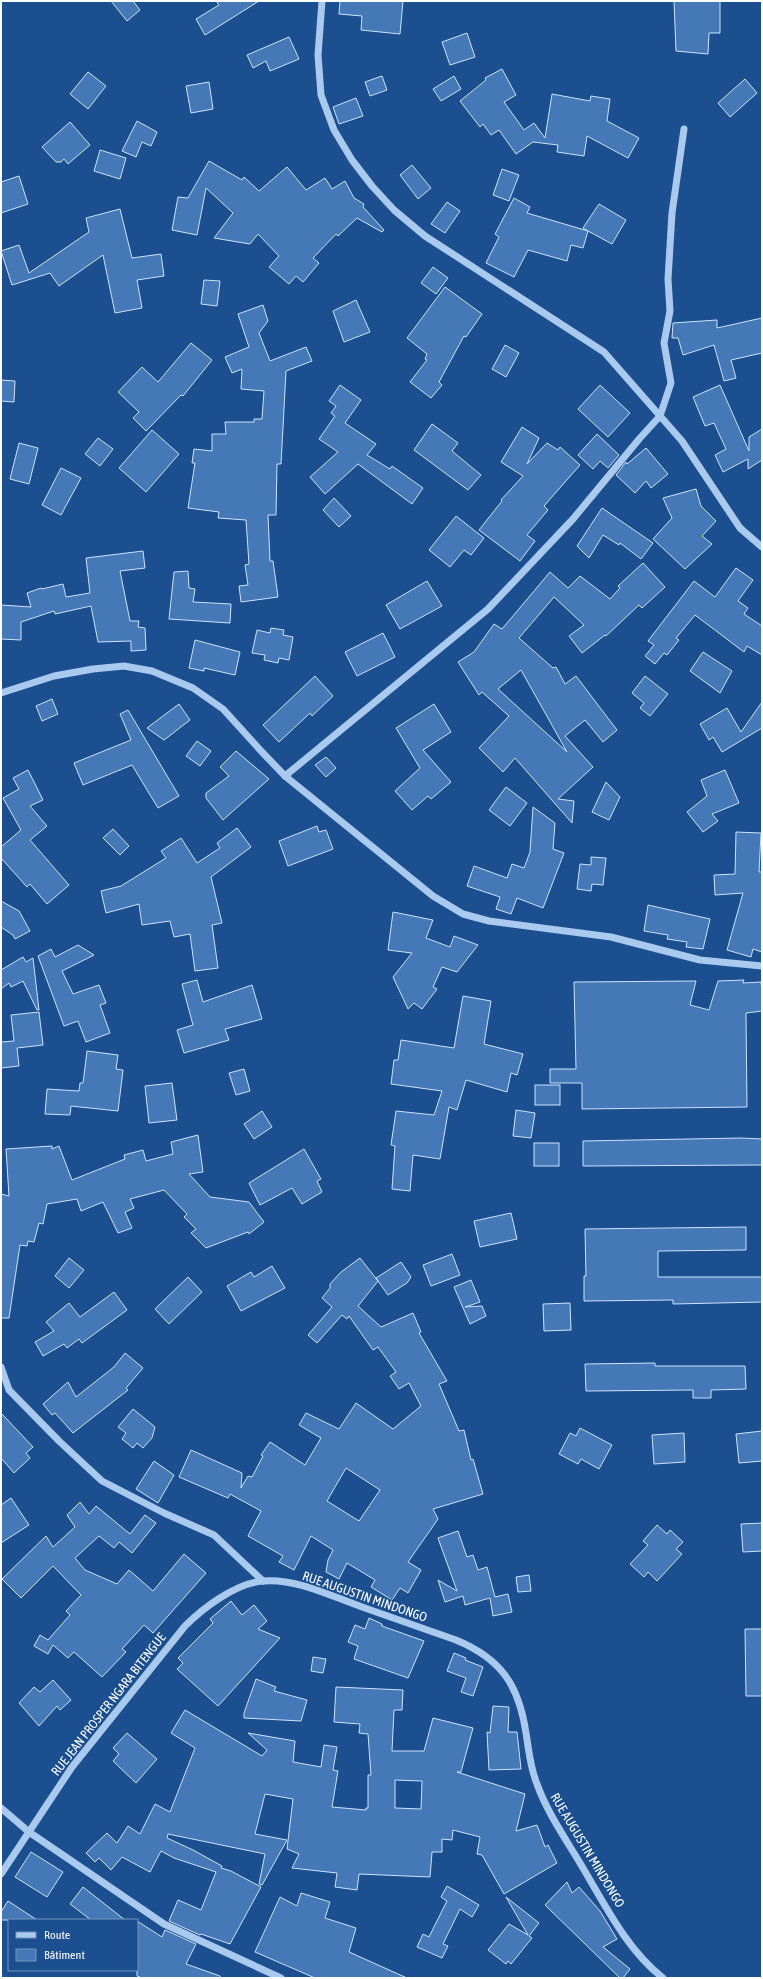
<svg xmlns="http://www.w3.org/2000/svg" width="763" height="1979" font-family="'Asap Condensed',sans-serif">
<rect width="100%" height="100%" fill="#1b4f8f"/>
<g fill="#4478b7" stroke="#cfe3fa" fill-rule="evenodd">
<path d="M111 1H133L140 10 127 21Z"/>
<path d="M216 1H259L205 35 196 19 219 5Z"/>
<path d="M340 1H403L400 34 361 30 362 16 339 14Z"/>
<path d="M674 1H720V33H709L708 54 676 51Z"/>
<path d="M467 33 475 57 450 65 442 42Z"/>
<path d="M289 37 299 59 270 71 266 61 253 68 247 55Z"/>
<path d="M502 69 516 95 504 102 524 130 534 123 545 138 552 94 590 101 591 96 610 99 607 121 639 138 628 158 587 136 584 156 557 152 558 145 533 142 516 154 499 130 491 135 483 124 480 127 460 101 486 80 485 78Z"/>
<path d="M88 72 106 86 88 109 70 94Z"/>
<path d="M382 76 387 90 370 96 365 82Z"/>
<path d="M454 76 461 89 441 101 433 89Z"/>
<path d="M745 79 757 93 730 117 718 103Z"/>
<path d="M209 82 213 109 191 113 186 86Z"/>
<path d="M356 98 363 116 339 124 333 107Z"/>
<path d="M137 121 157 132 151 146 142 142 136 157 122 151Z"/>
<path d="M70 122 90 145 68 164 64 159 61 162H56L42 147Z"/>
<path d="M100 150 126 158 120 179 94 171Z"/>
<path d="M209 161 242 180 244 177 259 191 287 167 306 190 325 178 332 189 345 181 354 198 364 204 363 207 384 230 382 232 357 218 338 236 336 234 313 258 319 263 303 282 296 276 289 284 269 267 279 256 258 234 250 244 214 238 233 213 206 188 197 235 172 230 178 197 188 198Z"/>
<path d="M412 165 431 188 418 199 400 175Z"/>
<path d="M502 169 519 175 509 201 493 195Z"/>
<path d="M19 176 28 204 1 213V182Z"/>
<path d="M514 198 530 207 527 213 588 231 583 228 599 204 626 220 612 244 588 231 583 248 571 245 567 261 528 250 514 277 486 263 499 237 495 234Z"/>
<path d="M447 202 460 211 445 233 431 224Z"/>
<path d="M120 209 132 258 161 254 164 276 137 280 142 308 115 313 103 255 59 286 50 273 12 285 1 251 19 245 29 273 89 232 86 218Z"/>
<path d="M433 267 448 278 436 294 421 283Z"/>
<path d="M204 280 220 281 217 306 201 304Z"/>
<path d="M445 287 482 314 466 337 464 336 439 382 442 385 431 398 410 382 427 360 425 359 427 354 407 338Z"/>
<path d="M356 300 370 332 344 342 333 311Z"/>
<path d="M263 305 268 321 259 333 270 361 306 347 312 361 286 371 281 464H277L276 515H268L270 561H273L278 597 241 602 239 586 248 585 245 565 249 564 246 520 218 518 219 512 188 508 195 463H192L194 449 212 451V434H226L225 422H254V419H262L264 391 241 389 242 369 232 373 225 357 249 347 238 314Z"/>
<path d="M762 318V353L731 360 736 378 724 381 714 345 683 355 678 338H672L673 323 717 320V328Z"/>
<path d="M191 343 212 360 183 396 181 395 146 431 133 418 139 412 118 392 142 367 158 382Z"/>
<path d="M505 345 519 353 506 377 492 369Z"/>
<path d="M1 380 15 381 14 402 1 401Z"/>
<path d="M340 385 361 400 345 423 376 444 367 455 390 469 392 466 423 488 412 504 358 464 325 494 310 477 338 452 319 439 335 416 331 413 336 406 329 401Z"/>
<path d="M600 385 630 413 608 437 578 409Z"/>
<path d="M720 385 749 451V437L762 429V460L748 469V459L723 472 715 455 726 449 714 423 705 426 693 397Z"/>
<path d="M432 424 458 443 452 451 481 475 468 490 414 450Z"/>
<path d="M522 427 539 438 527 464 547 443 558 450 560 447 580 465 544 506 548 510 527 535 535 541 520 561 479 530 502 501 501 500 523 476 501 462Z"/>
<path d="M152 430 179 454 146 492 119 468Z"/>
<path d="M597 434 619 455 608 468 600 461 593 469 578 455Z"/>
<path d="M98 438 113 449 100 466 85 454Z"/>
<path d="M19 443 38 448 29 484 10 479Z"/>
<path d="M646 448 668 474 651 488 646 481 635 493 616 475 626 462 627 464Z"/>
<path d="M61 468 81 478 61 515 42 505Z"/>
<path d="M696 489 701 506 716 521 702 536 712 544 685 569 653 539 672 518 663 498Z"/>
<path d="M334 498 351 516 339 527 323 510Z"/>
<path d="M602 508 653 543 641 559 620 543 619 545 603 535 589 558 577 546Z"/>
<path d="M456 516 484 538 471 555 464 550 450 567 429 550Z"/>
<path d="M143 551 145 568 120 571 130 621H139L138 627 145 628 146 650 131 651V641L98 642 91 606 55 614 54 611 21 622V640L1 639V605L31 607 27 593 41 588 42 589 63 584 66 597 90 593 86 558Z"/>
<path d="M643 563 665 587 642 608 639 605 606 636 605 635 582 653 569 636 584 625 554 597 519 638 553 668 556 667 565 684 576 676 617 730 603 742 585 720 565 736 593 767 558 799 574 801 572 823 515 758 503 772 479 748 509 716 482 692 479 695 458 662 474 652 494 624 502 629 550 572 568 588 580 576 610 599 620 588 618 586ZM521 670 558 736 567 752 498 689Z"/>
<path d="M736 568 753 580 738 601 748 608 744 614 762 626V655L747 646 744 652 695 615 676 638 679 640 667 655 664 653 655 664 645 656 654 645 648 641 694 581 715 597Z"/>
<path d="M188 571 189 588 195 589 193 602 231 604 230 623 169 619 174 572Z"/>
<path d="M427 581 442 606 400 629 386 605Z"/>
<path d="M271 628 284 630 283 635 293 637 289 660 279 658 278 663 264 660 265 655 252 653 257 630 270 633Z"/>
<path d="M383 633 395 657 357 676 345 652Z"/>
<path d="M195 640 240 652 235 675 204 668V671L189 668Z"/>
<path d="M703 652 732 671 720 693 690 671Z"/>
<path d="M315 676 333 696 312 716 310 713 279 742 263 725Z"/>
<path d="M645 676 668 694 650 716 640 708 644 703 632 693Z"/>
<path d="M52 699 58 714 42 721 36 706Z"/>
<path d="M762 702V728L722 752 713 737 709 740 700 724 727 708 741 732Z"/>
<path d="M179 704 190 720 164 740 147 728Z"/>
<path d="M434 704 451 732 423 750 451 782 431 799 428 796 412 810 395 791 420 768 396 728Z"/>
<path d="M128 710 179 796 158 808 132 765 83 785 74 763 131 740 120 714Z"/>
<path d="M197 741 211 751 200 766 186 756Z"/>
<path d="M236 751 269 779 223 820 206 798V793L229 776 220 767Z"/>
<path d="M326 757 336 768 326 777 315 765Z"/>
<path d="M28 770 43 800 30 806 47 826 30 840 69 885 47 904 30 884 27 887 1 858V847L21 830 3 798 19 789 13 778Z"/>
<path d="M725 770 739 803 712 814 718 821 703 832 687 812 707 796 701 780Z"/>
<path d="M606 782 620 797 609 820 592 812Z"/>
<path d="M506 787 527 803 510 826 489 810Z"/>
<path d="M533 807 555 823 553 849 564 853 543 908 517 898 511 914 496 909 500 897 467 886 474 866 507 878 512 864 524 868 530 852Z"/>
<path d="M317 826 319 832 326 830 333 849 288 866 279 841Z"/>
<path d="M237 828 251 847 211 877 222 923 212 925 218 968 195 971 190 934 174 937 170 921 142 925 139 904 106 913 101 891 121 886 166 858 161 851 181 838 197 863 220 848 217 843Z"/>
<path d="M113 829 129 846 120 855 103 838Z"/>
<path d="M736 832 761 833 759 872H762V952L753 949 751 957 727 950 743 893 715 895 714 875 735 874Z"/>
<path d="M591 857 606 858 603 885 592 884 591 891 577 889 580 864 591 865Z"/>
<path d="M1 901 19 911 30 931 15 939 13 935 1 927Z"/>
<path d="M648 905 710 919 703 949 686 947 687 942 667 939 668 935 644 931Z"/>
<path d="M393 912 433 920 426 938 450 947 454 936 478 945 457 972 442 967 433 987 437 989 422 1009 414 1003 408 1009 393 977 412 953 388 950Z"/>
<path d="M78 945 94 955 62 971 73 994 99 985 106 1003 100 1005 110 1033 86 1042 78 1021 64 1026 38 956 51 949 55 957Z"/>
<path d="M23 957 26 962 33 958 39 1010H37L23 981 11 987 9 983 1 989V970Z"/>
<path d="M197 980 203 1002 252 985 262 1019 225 1029 229 1040 184 1053 177 1030 193 1025 182 984Z"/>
<path d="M744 980 743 983 761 982 762 992V1011L746 1013 747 1107 582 1109V1083H550V1069H576L574 982 696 981 690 1005 709 1010 718 981Z"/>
<path d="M463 996 491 1001 484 1044 523 1054 517 1075 511 1073 507 1092 466 1080 457 1110 449 1107 440 1159 413 1155 410 1191 392 1189 395 1146 391 1145 396 1111 434 1115 442 1091 391 1084 394 1060H398L401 1040 454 1048Z"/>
<path d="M39 1012 43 1045 17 1048 19 1066 1 1068V1042L14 1041 11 1015Z"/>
<path d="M87 1051 118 1055 116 1069 123 1070 118 1111 71 1106 70 1115 45 1114 47 1089 79 1091 80 1083H83Z"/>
<path d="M244 1069 250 1091 236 1095 229 1073Z"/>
<path d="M172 1083 177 1120 149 1123 145 1086Z"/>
<rect x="535" y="1085" width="25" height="20"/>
<path d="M516 1110 535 1113 531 1138 513 1136Z"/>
<path d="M262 1111 272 1127 254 1139 244 1124Z"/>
<path d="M198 1135 203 1172 189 1174 210 1197 249 1202 264 1222 249 1234 248 1232 206 1248 191 1233 196 1229 184 1217 187 1214 164 1190 130 1199 134 1208 125 1212 132 1228 118 1233 103 1202 81 1211 77 1199 47 1204 43 1224 39 1223 34 1242 28 1241 27 1246 20 1245 9 1318H1V1194L9 1196 6 1149 52 1146V1149L59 1146 72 1180 125 1159 124 1155 143 1150 146 1161 173 1154 171 1142Z"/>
<path d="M741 1138 762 1139V1165L583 1166V1141Z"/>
<rect x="534" y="1143" width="25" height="23"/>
<path d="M304 1149 321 1179 317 1181 322 1192 302 1204 292 1188 260 1205 249 1183Z"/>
<path d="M511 1213 517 1239 480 1247 474 1221Z"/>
<path d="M746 1227V1250L658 1251V1277H762V1302L673 1304V1300L584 1301V1276H586L585 1229Z"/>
<path d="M452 1254 460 1275 431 1286 423 1265Z"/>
<path d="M69 1258 84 1270 69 1288 55 1276Z"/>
<path d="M360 1258 378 1281 376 1278 401 1262 411 1277 407 1283 388 1295 378 1281 358 1306 381 1327 413 1313 421 1332 419 1333 447 1381 439 1384 459 1431 464 1430 471 1460 473 1459 483 1494 433 1509 438 1519 408 1562 421 1570 408 1593 400 1588 392 1600 371 1587 375 1580 347 1563 339 1579 326 1572 328 1560 333 1550 311 1536 294 1570 279 1562 283 1556 248 1536 261 1511 230 1494 228 1498 179 1477 191 1450 242 1473 241 1488 248 1476 252 1477 263 1456 261 1455 270 1442 305 1465 321 1438 299 1425 306 1413 339 1429 356 1403 393 1429 421 1406 409 1383 399 1389 390 1376 396 1372 378 1347 373 1350 349 1316 347 1319 342 1315 317 1343 308 1335 332 1307 322 1298 330 1288V1284L341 1272ZM346 1468 380 1490 359 1521 327 1501Z"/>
<path d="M272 1266 285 1288 241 1311 227 1286 251 1272 254 1277Z"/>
<path d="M188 1277 202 1292 169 1324 155 1309Z"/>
<path d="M471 1280 480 1302 465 1307 482 1306 486 1316 470 1324 454 1287Z"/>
<path d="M114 1292 127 1310 82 1343 79 1339 67 1348 64 1344 43 1356 35 1342 54 1331 46 1322 69 1303 80 1317Z"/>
<path d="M570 1303 571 1330 544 1331 543 1304Z"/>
<path d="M125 1353 143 1368 126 1388 128 1390 73 1433 55 1413 52 1415 43 1404 68 1382 76 1397 114 1367Z"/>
<path d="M655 1363V1366H745L746 1389 711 1390V1398H693V1390L586 1391 585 1364Z"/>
<path d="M133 1409 155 1427 152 1438 143 1448 137 1443 133 1448 122 1439 126 1433 118 1427Z"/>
<path d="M1 1413 33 1447 26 1453 30 1458 14 1473 1 1458Z"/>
<path d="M580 1428 612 1445 599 1469 581 1459 578 1464 559 1454 570 1433 576 1436Z"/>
<path d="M762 1431V1461L739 1463 736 1434Z"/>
<path d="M684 1433 685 1462 654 1464 652 1435Z"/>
<path d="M154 1461 174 1475 158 1503 136 1489Z"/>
<path d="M11 1498 29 1525 1 1543V1505Z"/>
<path d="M80 1502 89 1514 96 1506 130 1534 145 1515 156 1523 132 1553 119 1542 114 1548 99 1536 75 1558 85 1570 117 1584 129 1570 153 1591 184 1554 206 1573 153 1633 144 1625 122 1649 126 1652 102 1677 74 1652 68 1658 53 1645 48 1654 34 1646 40 1635 48 1640 70 1615 66 1611 81 1595 53 1566 21 1598 2 1579 46 1536 53 1547 75 1527 67 1515Z"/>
<path d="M762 1523V1551L743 1552 741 1524Z"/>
<path d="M657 1525 667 1534 670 1530 683 1542 676 1549 682 1554 657 1581 648 1572 644 1577 630 1564 648 1545 643 1541Z"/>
<path d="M458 1531 467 1557 473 1555 478 1570 487 1567 495 1597 508 1594 512 1612 493 1616 490 1598 465 1605 463 1596 445 1602 438 1580 457 1591 438 1538Z"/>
<path d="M529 1575 531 1591 518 1592 516 1577Z"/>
<path d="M231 1601 242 1615 254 1605 267 1621 258 1629 280 1638 218 1706 177 1669 183 1663 178 1658 213 1623 210 1619Z"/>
<path d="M369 1618 382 1624V1626L424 1641 408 1678 354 1659 358 1646 348 1642 355 1625 365 1629Z"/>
<path d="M745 1629H762V1696H746Z"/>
<path d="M454 1653 466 1658 465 1660 483 1667 473 1696 461 1692 466 1678 447 1671Z"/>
<path d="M313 1657 326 1659 323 1673 311 1671Z"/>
<path d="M256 1679 276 1687 274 1691 307 1700 301 1721 244 1718V1713Z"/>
<path d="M53 1680 71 1700 60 1710 57 1706 39 1726 19 1703 34 1687 40 1692Z"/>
<path d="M336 1687 403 1690 402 1710H394L392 1751H424L433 1718 473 1728 461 1772H457L525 1794 516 1831 537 1825 545 1847 548 1845 557 1863 504 1894 482 1855 477 1854 480 1837 453 1830 452 1840 442 1839V1852H432L430 1877 359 1874 357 1890 335 1887 337 1873 292 1868 299 1854 287 1849 293 1799 265 1794 255 1834 287 1840 262 1885 259 1884 265 1854 168 1834 167 1838 193 1850 222 1866 221 1868 231 1871 261 1887 230 1944 201 1934 200 1935 169 1921 178 1900 201 1910 216 1872 174 1858 161 1851 150 1872 122 1857 111 1870 99 1858 95 1862 86 1853 107 1833 117 1843 128 1826 140 1834 155 1804 170 1812 195 1748 171 1733 185 1710 262 1756 267 1750 248 1733 295 1741 293 1762 321 1767 324 1745 337 1747 333 1770 338 1771 332 1807 366 1810V1808H368V1775H371L368 1734 359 1733 360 1724 334 1722ZM395 1780 422 1781 421 1809 395 1808Z"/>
<path d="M493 1706 509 1707 508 1732H517L521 1769 489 1770 487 1732 490 1733Z"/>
<path d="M127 1733 157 1759 136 1783 113 1761 119 1754 113 1748Z"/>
<path d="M31 1852 63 1872 47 1897 15 1877Z"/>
<path d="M567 1882 572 1893 579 1887 600 1911 617 1939 603 1947 630 1969 623 1978H620L545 1905Z"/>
<path d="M447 1886 479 1905 472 1917 460 1909 443 1944 448 1946 442 1958 417 1947 423 1934 429 1937 447 1901 441 1897Z"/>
<path d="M83 1887 125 1920H91L70 1904Z"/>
<path d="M301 1893 330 1902 325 1918 356 1928 349 1952 407 1978H315L255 1952 280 1897 297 1906Z"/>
<path d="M506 1897 539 1923 529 1936 532 1938 511 1964 508 1961 506 1964 488 1950 509 1924 528 1935Z"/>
<path d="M8 1901 37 1920H1V1912Z"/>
<path d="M137 1921 162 1937 165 1930 196 1944 186 1964 220 1976V1978H142L137 1976Z"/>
</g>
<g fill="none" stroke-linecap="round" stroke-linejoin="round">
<g stroke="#a9c9ee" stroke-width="7">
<path d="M322 1 318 55 321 95 334 130 352 160 372 186 394 210 425 236 604 352 682 441 740 528 762 547"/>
<path d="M1 693 54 676 93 669 124 666 152 671 193 688 223 709 262 752 285 776 488 609 573 519 640 438 660 416 671 383 664 343 670 311 668 279 672 213 684 129"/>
<path d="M285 776 433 896 463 914 489 921 611 937 700 960 762 966"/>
<path d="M1 1367 9 1390 59 1441 102 1481 164 1513 214 1535 263 1581"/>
<path d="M1 1808 29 1832 164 1924 281 1978"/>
<path d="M1 1874 72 1767 185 1626C203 1608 236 1583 263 1581 296 1578 331 1596 362 1607 393 1618 425 1629 456 1640 502 1659 519 1686 526 1733 529 1751 530 1767 537 1784 547 1812 565 1838 580 1863 604 1903 626 1949 663 1978"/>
</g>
</g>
<g text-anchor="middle" stroke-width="3" stroke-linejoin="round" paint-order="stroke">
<g font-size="13" fill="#fff" stroke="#1b4f8f">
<text transform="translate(365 1596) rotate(19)" y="5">RUE AUGUSTIN MINDONGO</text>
<text transform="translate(108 1704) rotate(-52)" y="5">RUE JEAN PROSPER NGARA BITENGUE</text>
<text transform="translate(588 1850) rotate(59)" y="5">RUE AUGUSTIN MINDONGO</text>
</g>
</g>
<rect width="763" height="1979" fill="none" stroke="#ffffff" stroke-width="4"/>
<rect x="8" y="1919" width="130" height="52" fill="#1b4f8f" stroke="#7695bc"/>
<rect x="16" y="1932" width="20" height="6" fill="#a9c9ee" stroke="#7695bc"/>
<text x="44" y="1939" font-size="12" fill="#ffffff">Route</text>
<rect x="16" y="1949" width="20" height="12" fill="#4478b7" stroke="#7695bc"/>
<text x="44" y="1959" font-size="12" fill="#ffffff">Bâtiment</text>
</svg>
